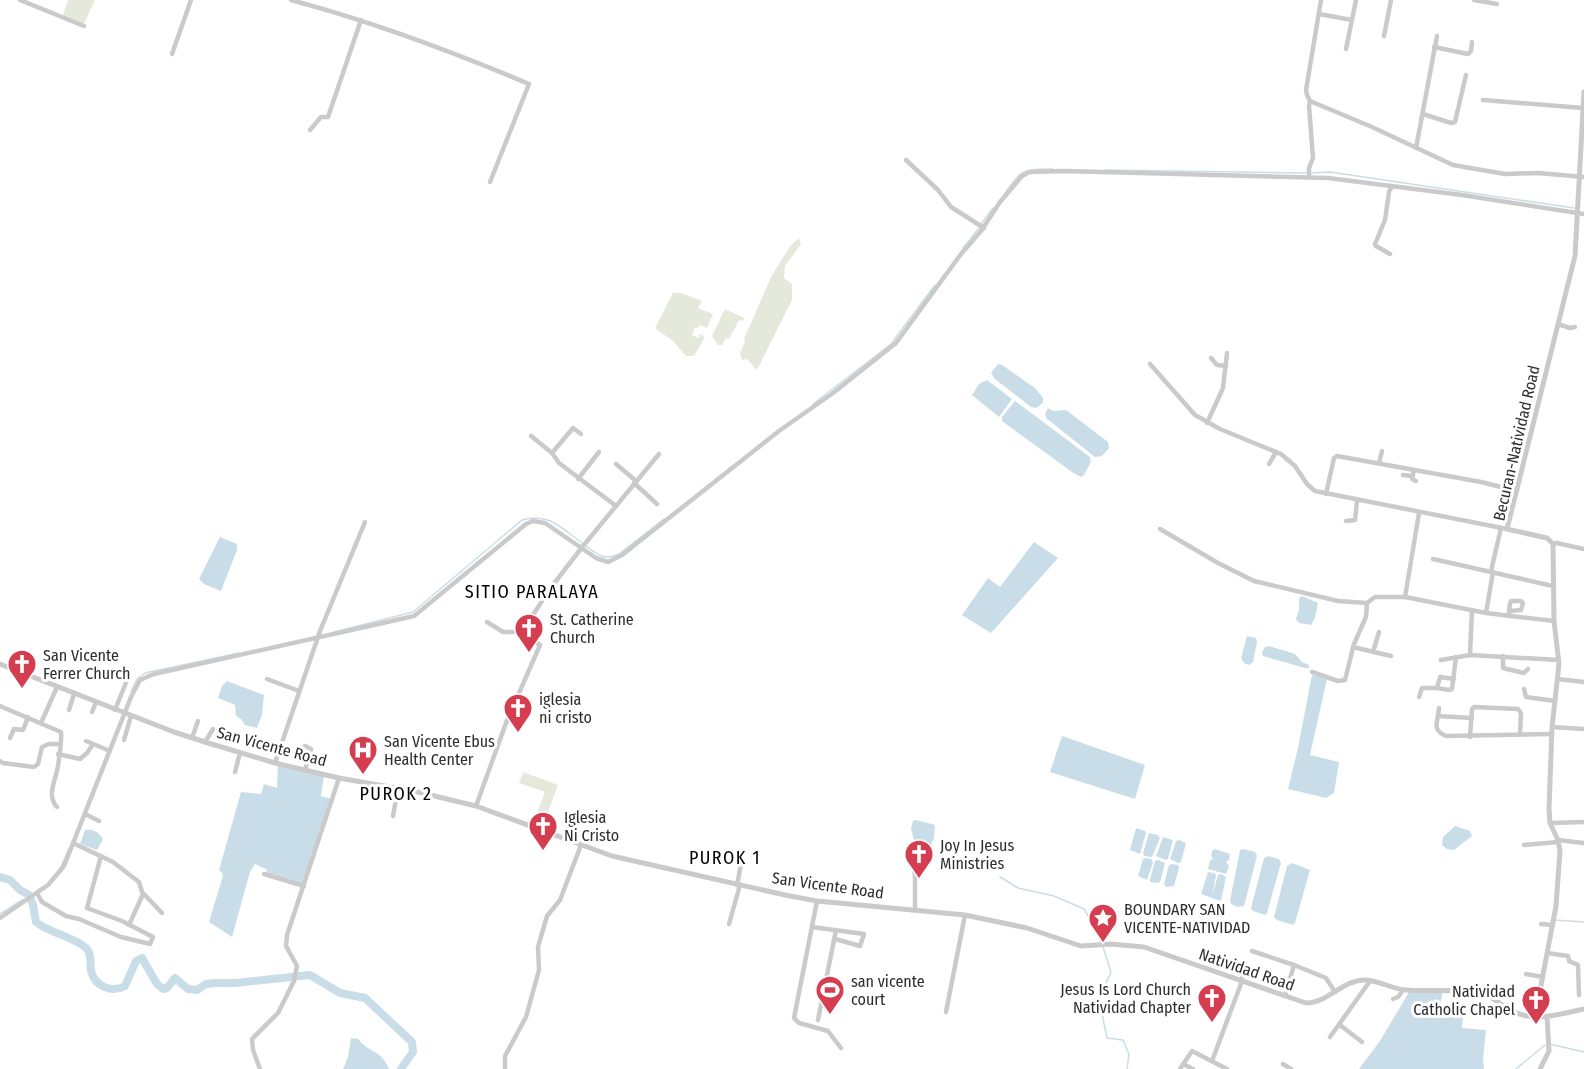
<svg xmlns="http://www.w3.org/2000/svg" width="1584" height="1069" font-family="'Fira Sans Condensed',sans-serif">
<rect width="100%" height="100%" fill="#fff"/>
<g fill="#e4e9dc">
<path d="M68 0H95L84 24 63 15Z"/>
<path d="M799 238 801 244 785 266 784 278 792 284V300L757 370 747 359 742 360 740 353 745 342 744 339 772 275 791 245Z"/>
<path d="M673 293H681L702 301 698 308 713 314 707 328 700 325 698 328 695 327 692 335 698 338 700 334 705 337 694 356H686L673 341 655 328Z"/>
<path d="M725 309 744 318 743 321 739 320 729 339 726 338 722 345H718L712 336Z"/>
<path d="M523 772 558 785 543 825 534 821 545 792 519 783Z"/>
</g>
<g fill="#c9dde8">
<path d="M998 364 1002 365 1035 388 1043 398V403L1036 408 1031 407 995 379 991 373Z"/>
<path d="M987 380 1012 399 999 417 972 395 979 384Z"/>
<path d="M1015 401 1090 457 1091 462 1084 475 1081 477 1072 472 1002 421V417Z"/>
<path d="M1048 408 1053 411 1066 410 1108 442 1109 448 1102 456 1095 457 1046 418 1045 414Z"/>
<path d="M220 537 237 544V550L221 591 204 584 199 579Z"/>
<path d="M1034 542 1058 558 991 633 962 615 988 578 1000 587Z"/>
<path d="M1302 596 1318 603 1315 618 1311 625 1299 623 1296 619 1299 610V598Z"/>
<path d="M1247 636 1256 638 1257 642 1253 662 1249 665 1244 663 1241 658Z"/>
<path d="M1269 646 1295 654 1302 662 1309 665V668H1305L1263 656 1262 653 1265 647Z"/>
<path d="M1312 675 1327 679 1310 755 1339 762 1334 793 1326 798 1288 789 1298 748Z"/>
<path d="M227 681 264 695 262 715 257 728 245 725 241 719 236 716 235 705 218 698 222 686Z"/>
<path d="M1062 736 1145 765 1135 799 1050 772Z"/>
<path d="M278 764 324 776 321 796 332 799 303 884 267 873 266 869 255 864 250 872 232 937 209 922 222 879 223 874 219 870 241 792 261 794 264 784 277 788Z"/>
<path d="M916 820 935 825 934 838 931 845H922L915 843 911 829 913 821Z"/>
<path d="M1455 826 1470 831 1472 836 1454 850 1447 849 1442 845 1443 837Z"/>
<path d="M1136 828 1145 831 1146 833 1140 854 1130 850Z"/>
<path d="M85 830C94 829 98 832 103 839L97 850 80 844Z"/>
<path d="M1149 833 1158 835 1160 838 1152 857 1144 856 1143 853Z"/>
<path d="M1163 837 1173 840 1168 859 1166 860 1156 856Z"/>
<path d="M1179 840 1186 843 1181 862 1178 863 1170 859 1176 841Z"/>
<path d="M1215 849 1230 854 1229 860 1226 862 1229 866 1226 874 1208 869 1210 860 1213 859 1211 856 1212 851Z"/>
<path d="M1243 849 1255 852 1257 856 1244 906C1239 908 1231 906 1230 901L1240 850Z"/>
<path d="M1268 856 1279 859 1281 863 1267 913 1265 915 1253 911 1251 908 1264 858Z"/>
<path d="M1145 858 1151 859 1153 862 1147 880 1138 876 1143 859Z"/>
<path d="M1158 860 1165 863 1160 882 1158 883 1150 882V879L1155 861Z"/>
<path d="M1292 863 1310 870 1295 923 1293 925 1277 920 1274 917 1287 866Z"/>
<path d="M1172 864 1178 865 1179 868 1174 886 1166 887 1164 884 1169 865Z"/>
<path d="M1208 872 1215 873 1216 876 1212 896 1218 875 1221 874 1226 877 1221 901 1201 894Z"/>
<path d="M1443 990 1438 1017H1463L1462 1028 1486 1030 1483 1059 1484 1069H1359L1380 1041 1409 992Z"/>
<path d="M351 1038 358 1039C369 1053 382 1050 389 1069H343L348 1057Z"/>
</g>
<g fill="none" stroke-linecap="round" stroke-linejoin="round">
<g stroke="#c9dde8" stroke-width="1.5">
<path d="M1105 170 1306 173"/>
<path d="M1312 173 1330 172 1574 208"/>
<path d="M1005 193C1022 169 1023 169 1053 169"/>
<path d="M981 224 993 208"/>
<path d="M963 248 979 228"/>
<path d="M813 404 891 344 935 285"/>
<path d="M586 546C598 555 605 561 619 554L664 519"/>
<path d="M334 632 413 612 522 520C549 512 561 528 582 543"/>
<path d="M131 692 137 679 145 673 239 653"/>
<path d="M60 869 69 848"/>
<path d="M1000 877 1018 888 1054 896 1084 909 1096 929 1101 942"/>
<path d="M0 914 22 900"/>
<path d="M1555 920 1584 922"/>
<path d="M1103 947 1111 972 1099 999 1107 1038 1123 1040 1129 1054 1127 1069"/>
<path d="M1550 1044 1584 1052"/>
<path d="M1516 1069 1545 1045"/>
</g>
<path stroke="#c9dde8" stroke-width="8" d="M0 877 10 880 20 890 29 895 33 905 36 922C49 933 77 938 86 948 92 954 90 964 91 971 95 987 112 993 125 986L136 961 142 958 157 984 163 989 167 988 175 978 188 989 197 990 206 984 215 983H236L310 975 340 993 365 998 412 1042 413 1052 401 1069"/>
<g stroke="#cacaca" stroke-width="4.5">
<path d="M20 0 84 26"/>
<path d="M291 0C374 22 451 51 529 84L490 182"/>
<path d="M1321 0 1306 90 1307 95 1310 101 1372 127 1453 165 1505 174 1538 173 1584 177"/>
<path d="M1474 0 1497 4"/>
<path d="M1319 14 1352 20"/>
<path d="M1384 36 1391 0"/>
<path d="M1434 47 1468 54 1471 51 1472 42"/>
<path d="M1346 49 1356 0"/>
<path d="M172 54 191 0"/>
<path d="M1483 100 1583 108"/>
<path d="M1423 114 1451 123 1455 122 1466 75"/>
<path d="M310 130 321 117H328L361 20"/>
<path d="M1416 148 1437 36"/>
<path d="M906 160 938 190 951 207 984 228"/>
<path d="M1309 177V168L1313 158 1309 106 1310 101"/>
<path d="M1390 254 1376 246 1375 244 1385 220 1389 192 1392 186"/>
<path d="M1558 324 1570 328 1575 327"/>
<path d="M1211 358 1217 365 1226 366"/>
<path d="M1150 364 1195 415 1220 429 1281 454 1295 466 1307 484 1315 491 1507 529"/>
<path d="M1207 423 1223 388 1227 353"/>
<path d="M531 436 552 453 559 463 616 506"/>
<path d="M552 453 573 428 581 434"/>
<path d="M1379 463 1382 451"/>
<path d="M616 464 636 481"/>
<path d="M1269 464 1276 452"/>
<path d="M1414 470 1412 479 1416 481"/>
<path d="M1403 475 1412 476"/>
<path d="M578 479 599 452"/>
<path d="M634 483 657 504"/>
<path d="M1326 494 1334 458 1337 456 1481 482 1517 491"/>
<path d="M1346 521 1355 520 1357 501"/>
<path d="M1160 529 1218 563 1254 581 1338 601 1367 603 1366 617 1354 644 1345 680 1338 681 1312 672"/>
<path d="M1553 544 1557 543 1584 549"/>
<path d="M1433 559 1553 586"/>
<path d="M1491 571 1501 528"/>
<path d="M1405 597 1419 513"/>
<path d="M1367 603 1375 597H1405L1486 613 1554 621"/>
<path d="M1486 613 1493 572"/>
<path d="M1509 616C1509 612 1509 605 1511 601H1521L1523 603 1521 610 1510 611"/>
<path d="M487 622 503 632H522"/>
<path d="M1353 647 1391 656"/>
<path d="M1373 652 1379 632"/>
<path d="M1470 655 1472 610"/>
<path d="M1503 656V668L1524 673 1528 669"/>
<path d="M1441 660 1470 655 1559 660"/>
<path d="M267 679 299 691"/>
<path d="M1454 679 1440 677 1437 688 1449 690 1452 689 1456 657"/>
<path d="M1558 679 1584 682"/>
<path d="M1524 689 1526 697 1555 701"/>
<path d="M1419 697 1422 688H1437"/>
<path d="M0 706 61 732C62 739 59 759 58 766 56 779 46 796 57 807"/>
<path d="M1439 708C1438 722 1431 730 1446 736L1552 734"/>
<path d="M69 710 74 694"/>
<path d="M115 710 127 680"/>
<path d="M92 712 96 702"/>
<path d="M1438 716 1472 718"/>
<path d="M41 723 57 687"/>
<path d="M1552 727 1584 729"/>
<path d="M1470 737 1472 709 1474 707 1518 709 1521 713 1520 734"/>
<path d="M10 738 14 729 23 730 28 717"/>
<path d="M192 738 198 721"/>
<path d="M124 740 131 716"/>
<path d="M86 741 110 751"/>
<path d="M205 742 213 729"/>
<path d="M305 746 311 749 305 770"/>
<path d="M58 754 80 759 87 753 93 744"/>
<path d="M0 761 3 763 34 767 38 764 42 747 49 744H60"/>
<path d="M275 763 320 631 365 522"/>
<path d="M235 772 240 753"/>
<path d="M476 806 506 723 540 645 523 634 524 629 549 590 583 546 659 454"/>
<path d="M85 814 99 821"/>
<path d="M393 816 398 788"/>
<path d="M1550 823 1584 822"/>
<path d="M1558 840 1584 843"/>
<path d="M73 843 113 862 139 882 142 892 162 913"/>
<path d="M1524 845 1558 842"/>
<path d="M910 847 915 875V909"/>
<path d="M264 874 304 886"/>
<path d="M737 885 742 859"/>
<path d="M37 893 42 902 66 916 79 919 121 937 150 944 153 937 122 921 87 908 101 856"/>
<path d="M817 901 794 1018 799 1023 828 1031 841 1048"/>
<path d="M0 918 48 885 64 866 131 697 140 680 154 674 414 616 526 524 533 521 545 523 596 558 608 562 622 555 779 431 833 393 896 343 961 254 981 231 1000 202 1022 176 1029 172 1064 171 1328 178 1462 195 1584 214"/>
<path d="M729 924 740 885"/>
<path d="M1541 924 1553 925"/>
<path d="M129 925 143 894"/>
<path d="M812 927 864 934 860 946 835 939"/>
<path d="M1252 951 1294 965 1285 996"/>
<path d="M1547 953 1568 956 1569 961 1578 965 1579 995"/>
<path d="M1294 965 1326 978 1335 992"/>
<path d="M1526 974 1543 977"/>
<path d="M1241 981 1246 967"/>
<path d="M1393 999 1398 997 1403 990"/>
<path d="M946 1012 965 915"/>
<path d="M818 1020 836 930"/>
<path d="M1340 1025 1362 1042"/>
<path d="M1330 1037 1370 981"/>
<path d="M1212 1061 1242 981"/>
<path d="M1183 1064 1193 1069"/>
<path d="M1283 1064 1291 1069"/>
<path d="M260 1069 253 1050 252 1039 278 1013 294 981 297 966 286 946 287 935 339 778"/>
<path d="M505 1069V1056L526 1017 539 970 538 947 547 916 560 900 581 845"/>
<path d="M1180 1069 1192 1051 1227 1069"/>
</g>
<g stroke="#cacaca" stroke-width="5">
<path d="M0 664 174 732 205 742 275 763 339 778 418 792 476 806 612 856 785 895 817 901 965 915 1027 928 1081 946 1111 944 1144 947 1306 1003C1328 1003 1343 979 1366 980 1380 981 1392 989 1406 990 1431 992 1455 988 1480 993 1492 995 1501 1006 1512 1011 1535 1023 1560 1014 1584 1009"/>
<path d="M1535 1017 1556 906 1560 851 1558 840 1550 823 1549 809 1552 727 1559 664 1554 621 1553 544 1547 538 1507 529 1575 256 1584 92"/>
<path d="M1540 1069 1549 1051 1547 1017"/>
</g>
</g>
<defs>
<g id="church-pin" transform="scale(1.5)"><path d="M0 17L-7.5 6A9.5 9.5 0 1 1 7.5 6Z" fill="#d53e51" stroke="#fff"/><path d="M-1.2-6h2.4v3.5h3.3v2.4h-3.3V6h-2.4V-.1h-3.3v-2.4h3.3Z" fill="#fff"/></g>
<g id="hospital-pin" transform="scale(1.5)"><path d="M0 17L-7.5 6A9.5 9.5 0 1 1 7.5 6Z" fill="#d53e51" stroke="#fff"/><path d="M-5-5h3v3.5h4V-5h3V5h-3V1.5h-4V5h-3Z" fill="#fff"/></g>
<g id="sight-pin" transform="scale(1.5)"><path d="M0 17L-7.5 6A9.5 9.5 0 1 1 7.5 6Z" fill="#d53e51" stroke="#fff"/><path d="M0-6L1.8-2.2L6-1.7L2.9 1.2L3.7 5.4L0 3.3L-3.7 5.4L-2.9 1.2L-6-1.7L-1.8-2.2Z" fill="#fff"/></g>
<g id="stadium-pin" transform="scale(1.5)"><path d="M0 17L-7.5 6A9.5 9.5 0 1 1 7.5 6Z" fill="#d53e51" stroke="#fff"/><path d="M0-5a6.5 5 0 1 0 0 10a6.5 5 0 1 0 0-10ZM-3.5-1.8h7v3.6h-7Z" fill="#fff"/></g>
</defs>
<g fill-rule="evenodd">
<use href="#church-pin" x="529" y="628"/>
<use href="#church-pin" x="22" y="664"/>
<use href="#church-pin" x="518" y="708"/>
<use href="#hospital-pin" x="363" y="750"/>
<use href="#church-pin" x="543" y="826"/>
<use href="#church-pin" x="919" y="854"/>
<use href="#sight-pin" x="1103" y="918"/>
<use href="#stadium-pin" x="830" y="990"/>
<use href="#church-pin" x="1212" y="998"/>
<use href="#church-pin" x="1536" y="1000"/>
</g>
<g text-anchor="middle" stroke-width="6" stroke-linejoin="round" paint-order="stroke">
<g font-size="16" fill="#2d2d2d" stroke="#fff">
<text transform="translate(1516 443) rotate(-77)" y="6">Becuran-Natividad Road</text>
<text transform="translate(272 746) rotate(15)" y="6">San Vicente Road</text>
<text transform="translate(828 885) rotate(8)" y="6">San Vicente Road</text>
<text transform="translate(1247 969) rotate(19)" y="6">Natividad Road</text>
</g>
<g font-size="16" fill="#2d2d2d" stroke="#fff" text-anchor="start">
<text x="550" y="625">St. Catherine<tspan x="550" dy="18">Church</tspan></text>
<text x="43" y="661">San Vicente<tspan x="43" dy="18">Ferrer Church</tspan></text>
<text x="539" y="705">iglesia<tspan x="539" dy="18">ni cristo</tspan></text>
<text x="384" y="747">San Vicente Ebus<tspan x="384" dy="18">Health Center</tspan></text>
<text x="564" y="823">Iglesia<tspan x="564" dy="18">Ni Cristo</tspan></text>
<text x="940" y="851">Joy In Jesus<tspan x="940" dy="18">Ministries</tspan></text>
<text x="1124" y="915">BOUNDARY SAN<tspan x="1124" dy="18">VICENTE-NATIVIDAD</tspan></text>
<text x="851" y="987">san vicente<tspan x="851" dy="18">court</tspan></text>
<text x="1191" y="995" text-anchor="end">Jesus Is Lord Church<tspan x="1191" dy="18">Natividad Chapter</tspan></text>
<text x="1515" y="997" text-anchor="end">Natividad<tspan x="1515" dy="18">Catholic Chapel</tspan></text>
</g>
<g font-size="18" letter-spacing="1.5" fill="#000" stroke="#fff">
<text x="532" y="598">SITIO PARALAYA</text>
<text x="396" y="800">PUROK 2</text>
<text x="725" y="864">PUROK 1</text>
</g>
</g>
</svg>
